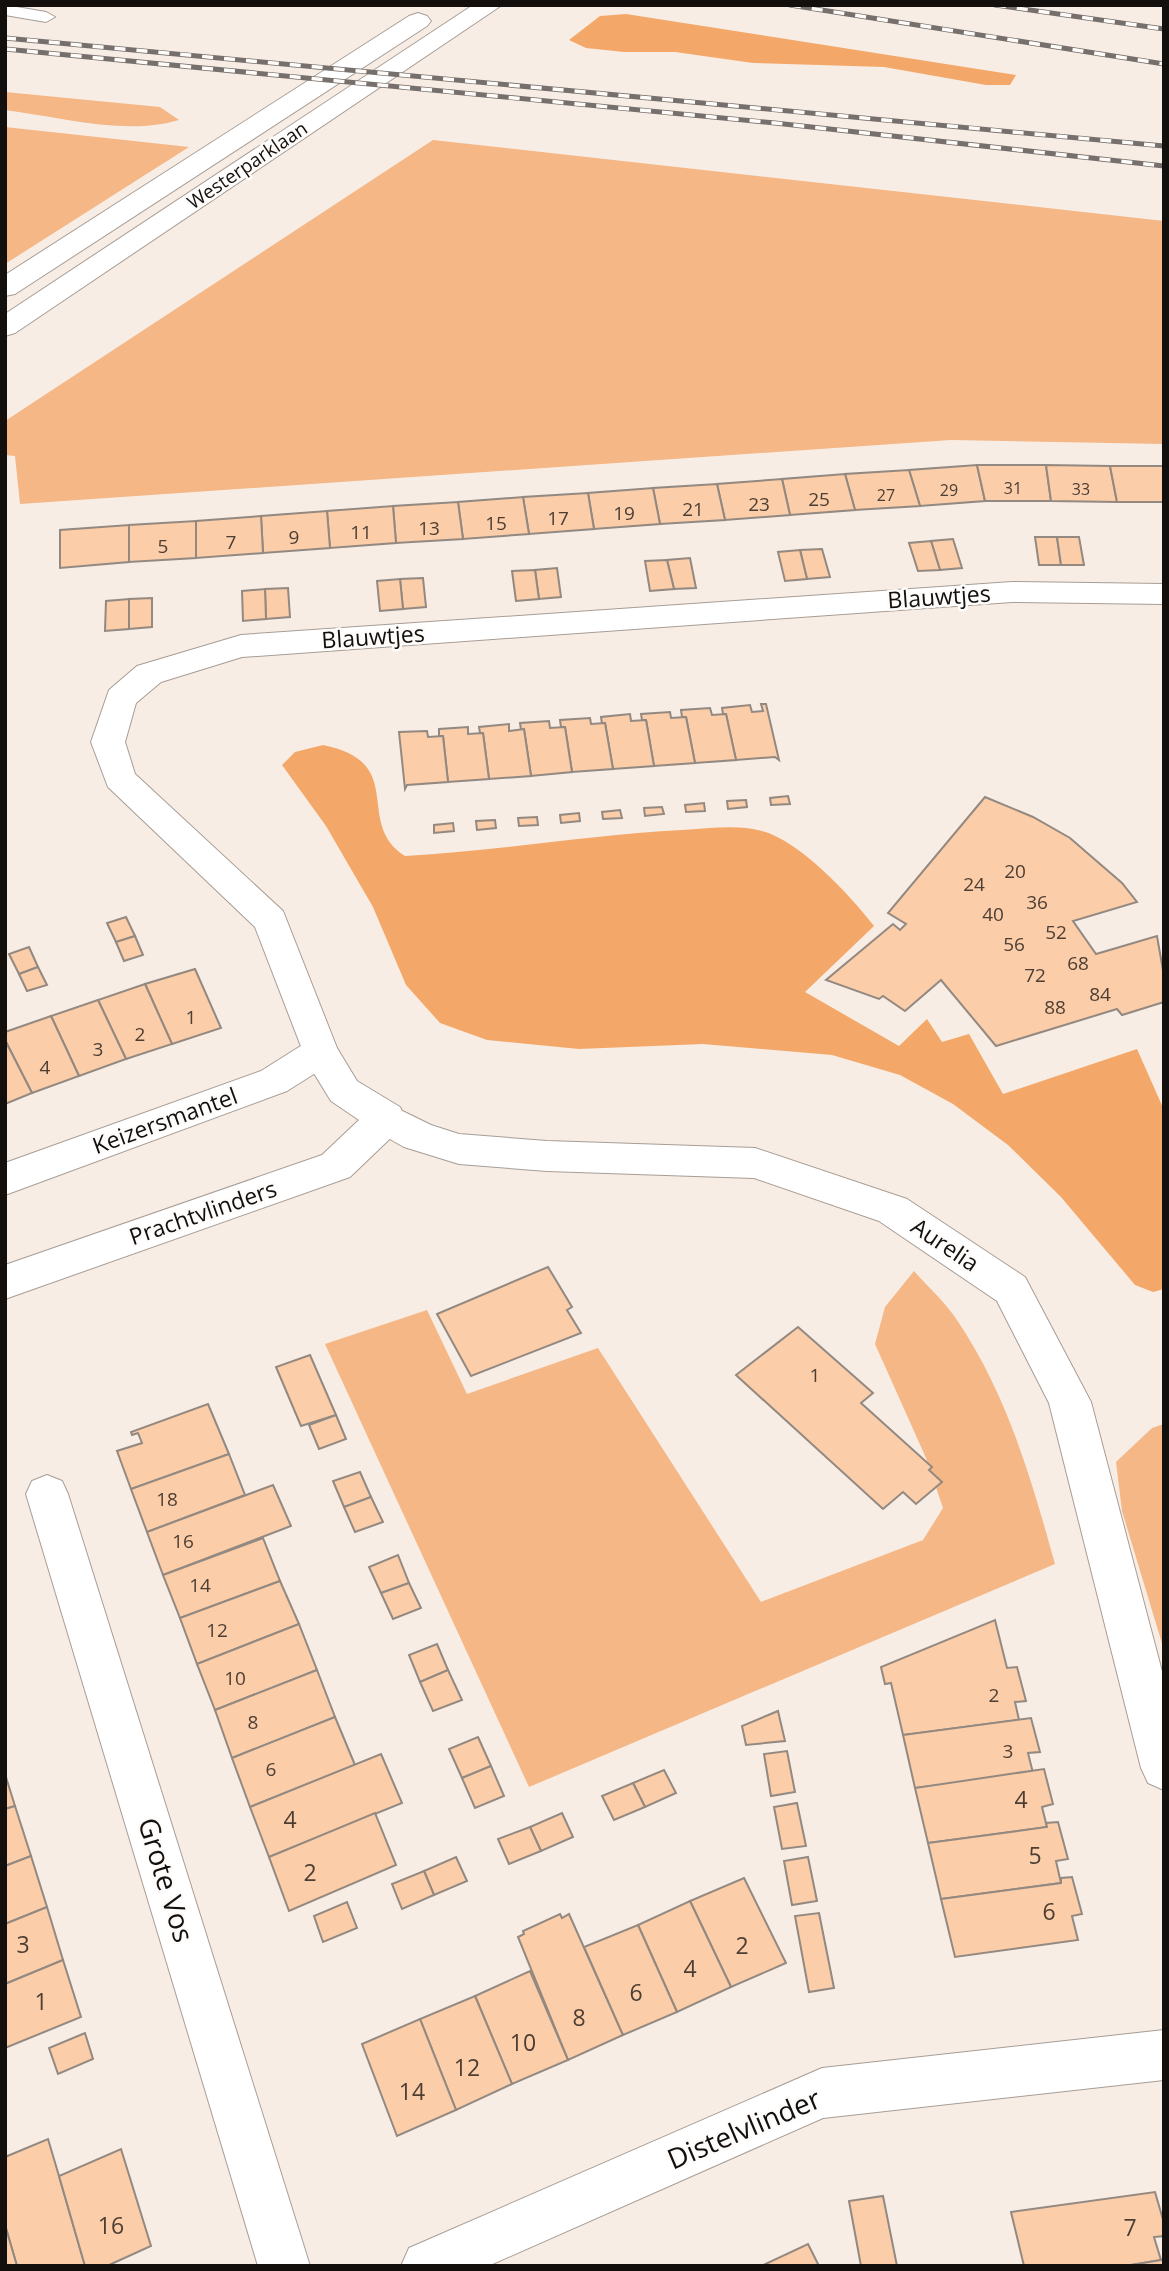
<svg xmlns="http://www.w3.org/2000/svg" width="1169" height="2271" font-family="'Open Sans',sans-serif">
<rect width="100%" height="100%" fill="#f8ede5"/>
<g fill="#f4b785">
<path d="M5 92 160 107 179 120C125 136 61 117 5 110Z"/>
<path d="M5 127 189 147 5 264Z"/>
<path d="M433 140 1164 221V444L951 440 20 504 15 456 5 455V421Z"/>
<path d="M914 1271C928 1287 945 1302 957 1320 1007 1394 1031 1478 1055 1564L529 1787 325 1344 427 1310 467 1394 598 1348 761 1602 923 1540 943 1508 926 1458 875 1344 885 1307Z"/>
<path d="M1164 1424V1650L1122 1511 1116 1462 1152 1428Z"/>
</g>
<g fill="#f3a869">
<path d="M626 14 1016 75 1010 85H986L884 67 753 63 675 52H624L586 48 569 40 600 16Z"/>
<path d="M323 745C409 762 353 823 405 856 497 851 589 835 682 830 707 829 737 824 762 831 800 841 850 895 874 926L805 992 899 1046 927 1019 942 1042 969 1034 1003 1094 1137 1049 1164 1110V1289L1153 1292 1135 1285 1061 1197 1008 1145 953 1104 900 1075 832 1055 703 1044 579 1049 487 1040 440 1023 406 985 373 907 326 826 282 765 295 752Z"/>
</g>
<g fill="#fbcda8" stroke="#938981" stroke-width="2">
<path d="M977 465 985 501 920 506 909 470Z"/>
<path d="M977 465H1046L1051 501H985Z"/>
<path d="M1046 465 1110 466 1117 502 1051 501Z"/>
<path d="M1110 466H1164V502H1117Z"/>
<path d="M909 470 920 506 855 510 845 474Z"/>
<path d="M845 474 855 510 790 515 782 479Z"/>
<path d="M782 479 790 515 725 520 717 484Z"/>
<path d="M717 484 725 520 660 524 653 488Z"/>
<path d="M653 488 660 524 594 529 588 493Z"/>
<path d="M588 493 594 529 529 534 523 497Z"/>
<path d="M523 497 529 534 463 539 458 502Z"/>
<path d="M458 502 463 539 396 543 393 506Z"/>
<path d="M393 506 396 543 330 548 327 511Z"/>
<path d="M327 511 330 548 263 553 261 516Z"/>
<path d="M261 516 263 553 196 558V521Z"/>
<path d="M196 521V558L129 562V525Z"/>
<path d="M129 525V562L60 568V530Z"/>
<path d="M1035 537H1057L1061 565H1039Z"/>
<path d="M1057 537H1079L1084 565H1061Z"/>
<path d="M953 539 962 568 940 570 931 541Z"/>
<path d="M931 541 940 570 918 571 909 543Z"/>
<path d="M822 549 830 577 807 579 800 550Z"/>
<path d="M800 550 807 579 785 581 778 552Z"/>
<path d="M690 558 696 588 674 589 667 560Z"/>
<path d="M667 560 674 589 650 591 645 561Z"/>
<path d="M557 568 561 597 539 599 535 570Z"/>
<path d="M535 570 539 599 516 601 512 571Z"/>
<path d="M423 578 426 607 403 609 400 579Z"/>
<path d="M400 579 403 609 380 611 377 581Z"/>
<path d="M288 588 290 617 266 619 265 589Z"/>
<path d="M265 589 266 619 243 621 242 591Z"/>
<path d="M152 598V627L129 629V599Z"/>
<path d="M129 599V629L105 631 106 601Z"/>
<path d="M761 704H766L779 760 775 757 736 760 726 714H723L722 708 750 705 752 712 763 711Z"/>
<path d="M710 708 712 715 726 714 736 760 695 763 686 717H682L681 710Z"/>
<path d="M670 712 671 718 686 717 695 763 654 766 646 720H642L641 714Z"/>
<path d="M630 714 631 721 646 720 654 766 613 769 605 723 602 724 601 717Z"/>
<path d="M590 718 591 724 605 723 613 769 572 772 565 727H561L560 720Z"/>
<path d="M549 721 550 728 565 727 572 772 531 776 524 729 521 730 520 723Z"/>
<path d="M509 724V731L524 729 531 776 489 779 483 733H480L479 727Z"/>
<path d="M468 727V734L483 733 489 779 448 782 443 736H439V729Z"/>
<path d="M427 731 428 737 443 736 448 782 407 785 405 789 399 732Z"/>
<path d="M788 796 790 804 771 805 770 798Z"/>
<path d="M985 797 1033 817 1070 838 1122 883 1137 902 1073 921 1096 954 1157 936 1164 976V1002L1122 1015 1117 1009 996 1046 941 980 905 1011 883 996 879 999 826 980 893 924 900 930 906 924 888 913Z"/>
<path d="M746 800 747 807 728 809 727 801Z"/>
<path d="M704 803 705 811 686 812 685 805Z"/>
<path d="M662 807 664 814 645 816 644 808Z"/>
<path d="M620 810 622 818 603 819 602 812Z"/>
<path d="M579 813 580 821 561 823 560 815Z"/>
<path d="M537 817 538 825 519 826 518 818Z"/>
<path d="M495 820 496 828 477 830 476 821Z"/>
<path d="M453 823 454 831 434 833V825Z"/>
<path d="M126 917 135 936 116 942 107 923Z"/>
<path d="M135 936 143 955 124 961 116 942Z"/>
<path d="M29 947 38 967 19 974 9 954Z"/>
<path d="M38 967 47 985 27 991 19 974Z"/>
<path d="M195 969 221 1028 172 1044 145 984Z"/>
<path d="M145 984 172 1044 126 1059 98 1000Z"/>
<path d="M98 1000 126 1059 79 1076 51 1016Z"/>
<path d="M51 1016 79 1076 32 1093 5 1040V1032Z"/>
<path d="M5 1040 32 1093 5 1104Z"/>
<path d="M548 1267 572 1307 567 1310 581 1333 471 1376 437 1314Z"/>
<path d="M798 1327 873 1393 861 1403 932 1467 929 1470 942 1482 916 1504 903 1492 883 1509 736 1375Z"/>
<path d="M310 1355 336 1415 301 1426 276 1367Z"/>
<path d="M208 1404 229 1454 131 1489 117 1451 142 1443 138 1433 132 1435 131 1432Z"/>
<path d="M336 1415 346 1439 319 1449 309 1425Z"/>
<path d="M229 1454 245 1495 147 1532 131 1489Z"/>
<path d="M360 1472 371 1497 344 1507 333 1481Z"/>
<path d="M273 1485 291 1526 163 1575 147 1532Z"/>
<path d="M371 1497 383 1522 355 1532 344 1507Z"/>
<path d="M263 1538 280 1581 180 1618 163 1575Z"/>
<path d="M398 1555 409 1583 381 1593 369 1567Z"/>
<path d="M280 1581 299 1624 197 1664 180 1618Z"/>
<path d="M409 1583 421 1608 393 1619 381 1593Z"/>
<path d="M995 1620 1007 1668 1017 1667 1026 1701 1015 1702 1019 1720 903 1735 891 1683 885 1684 881 1667Z"/>
<path d="M299 1624 317 1670 215 1710 197 1664Z"/>
<path d="M437 1644 448 1670 420 1682 409 1655Z"/>
<path d="M317 1670 335 1717 232 1758 215 1710Z"/>
<path d="M448 1670 462 1700 433 1711 420 1682Z"/>
<path d="M778 1711 785 1741 746 1745 742 1726Z"/>
<path d="M335 1717 355 1765 250 1807 232 1758Z"/>
<path d="M1031 1718 1040 1752 1028 1753 1033 1773 915 1788 903 1735Z"/>
<path d="M478 1737 491 1766 462 1778 449 1749Z"/>
<path d="M787 1751 795 1792 771 1796 764 1754Z"/>
<path d="M381 1754 402 1803 269 1857 250 1807Z"/>
<path d="M491 1766 504 1796 475 1808 462 1778Z"/>
<path d="M1044 1769 1053 1804 1042 1807 1047 1827 928 1843 915 1788Z"/>
<path d="M664 1770 676 1793 645 1807 633 1783Z"/>
<path d="M5 1774 15 1806 5 1809Z"/>
<path d="M633 1783 645 1807 614 1820 602 1796Z"/>
<path d="M797 1803 806 1846 782 1849 774 1807Z"/>
<path d="M15 1806 31 1856 5 1866V1809Z"/>
<path d="M375 1813 396 1865 289 1911 269 1857Z"/>
<path d="M562 1813 573 1837 541 1851 530 1827Z"/>
<path d="M1058 1822 1068 1859 1056 1861 1061 1883 941 1899 928 1843 1047 1827 1046 1823Z"/>
<path d="M530 1827 541 1851 509 1864 498 1839Z"/>
<path d="M31 1856 47 1907 5 1924V1866Z"/>
<path d="M456 1857 467 1881 434 1895 424 1871Z"/>
<path d="M808 1857 817 1901 792 1905 784 1861Z"/>
<path d="M424 1871 434 1895 402 1909 392 1884Z"/>
<path d="M1072 1877 1082 1914 1072 1916 1078 1940 955 1957 941 1899 1061 1883V1878Z"/>
<path d="M744 1878 786 1963 731 1987 690 1901Z"/>
<path d="M690 1901 731 1987 677 2012 638 1925Z"/>
<path d="M347 1902 357 1928 323 1942 314 1916Z"/>
<path d="M47 1907 63 1960 5 1984V1924Z"/>
<path d="M819 1913 834 1988 809 1992 795 1916Z"/>
<path d="M560 1914 562 1918 569 1914 623 2035 568 2060 518 1937 524 1934 523 1931Z"/>
<path d="M638 1925 677 2012 623 2035 584 1947Z"/>
<path d="M63 1960 81 2017 5 2048V1984Z"/>
<path d="M530 1971 568 2060 512 2084 475 1996Z"/>
<path d="M475 1996 512 2084 456 2110 420 2019Z"/>
<path d="M420 2019 456 2110 397 2136 362 2044Z"/>
<path d="M85 2033 93 2059 58 2074 49 2048Z"/>
<path d="M48 2139 59 2176 85 2266H17L5 2225V2157Z"/>
<path d="M121 2149 151 2246 107 2266H85L59 2176Z"/>
<path d="M1155 2192 1164 2223V2236L1154 2237 1161 2260 1125 2266H1024L1011 2212Z"/>
<path d="M883 2196 897 2266H861L849 2201Z"/>
<path d="M5 2225 17 2266H5Z"/>
<path d="M808 2244 819 2266H761Z"/>
<path d="M1164 2258V2266H1125L1161 2260Z"/>
</g>
<g fill="none" stroke-linecap="round" stroke-linejoin="round">
<g stroke="#a79d95" stroke-width="2">
<path id="lane" d="M5 5 46 12 55 17 46 22 5 15Z"/>
</g>
<g stroke="#a79d95" stroke-width="2">
<g id="street">
<path d="M320 1038 333 1042 339 1052 333 1062 287 1091 5 1195V1163L261 1071 307 1042Z"/>
<path d="M386 1103 431 1125 459 1134 547 1141 755 1148 907 1199 1025 1277 1091 1402 1164 1679V1790L1148 1783 1141 1768 1049 1403 997 1301 879 1221 754 1178 547 1171 459 1164 404 1147 372 1129 367 1118 372 1107Z"/>
<path d="M47 1475 62 1481 68 1494 310 2266H258L26 1494 32 1481Z"/>
<path d="M1164 2030V2080L823 2118 488 2266H401L409 2248 822 2068Z"/>
</g>
</g>
<g stroke="#a79d95" stroke-width="2">
<g id="secondary">
<path d="M473 5H502L15 333 5 336V314Z"/>
<path d="M418 13 427 16 431 21 427 26 15 294 5 296V275L409 16Z"/>
<path d="M1012 582 1164 584V604L1012 602 242 657 161 682 136 703 125 742 135 774 283 911 337 1048 357 1081 400 1107 405 1118 400 1129 350 1177 5 1299V1265L322 1155 359 1120 331 1101 307 1062 255 927 108 787 91 742 109 690 137 666 241 635Z"/>
</g>
</g>
<use href="#lane" fill="#fff" fill-rule="evenodd"/>
<use href="#street" fill="#fff" fill-rule="evenodd"/>
<use href="#secondary" fill="#fff" fill-rule="evenodd"/>
<g stroke="#766f6b" stroke-width="5">
<g id="rail">
<path d="M790 5 1164 64"/>
<path d="M995 5 1164 29"/>
<path d="M5 38 1164 146"/>
<path d="M5 49 775 123 1164 166"/>
</g>
</g>
<use href="#rail" stroke="#fefcfa" stroke-width="3.5" stroke-dasharray="11" stroke-linecap="butt"/>
</g>
<g text-anchor="middle" stroke-width="5" stroke-linejoin="round" paint-order="stroke">
<g font-size="16" fill="#4d3e34">
<text x="1013" y="494">31</text>
<text x="1081" y="495">33</text>
<text x="949" y="496">29</text>
<text x="886" y="501">27</text>
</g>
<g font-size="19" fill="#130f0d" stroke="#fefcfa">
<text transform="translate(247 165) rotate(-34)" y="7">Westerparklaan</text>
</g>
<g font-size="19" fill="#4d3e34">
<text x="819" y="506">25</text>
<text x="759" y="511">23</text>
<text x="693" y="516">21</text>
<text x="624" y="520">19</text>
<text x="558" y="525">17</text>
<text x="496" y="530">15</text>
<text x="429" y="535">13</text>
<text x="361" y="539">11</text>
<text x="294" y="544">9</text>
<text x="231" y="549">7</text>
<text x="163" y="553">5</text>
<text x="1015" y="878">20</text>
<text x="974" y="891">24</text>
<text x="1037" y="909">36</text>
<text x="993" y="921">40</text>
<text x="1056" y="939">52</text>
<text x="1014" y="951">56</text>
<text x="1078" y="970">68</text>
<text x="1035" y="982">72</text>
<text x="1100" y="1001">84</text>
<text x="1055" y="1014">88</text>
<text x="191" y="1024">1</text>
<text x="140" y="1041">2</text>
<text x="98" y="1056">3</text>
<text x="45" y="1074">4</text>
<text x="815" y="1382">1</text>
<text x="167" y="1506">18</text>
<text x="183" y="1548">16</text>
<text x="200" y="1592">14</text>
<text x="217" y="1637">12</text>
<text x="235" y="1685">10</text>
<text x="994" y="1702">2</text>
<text x="253" y="1729">8</text>
<text x="1008" y="1758">3</text>
<text x="271" y="1776">6</text>
</g>
<g font-size="23" fill="#130f0d" stroke="#fefcfa">
<text transform="translate(939 597) rotate(-4)" y="8">Blauwtjes</text>
<text transform="translate(373 637) rotate(-4)" y="8">Blauwtjes</text>
<text transform="translate(165 1121) rotate(-20)" y="8">Keizersmantel</text>
<text transform="translate(203 1213) rotate(-19)" y="8">Prachtvlinders</text>
<text transform="translate(945 1245) rotate(34)" y="8">Aurelia</text>
</g>
<g font-size="23" fill="#4d3e34">
<text x="1021" y="1808">4</text>
<text x="290" y="1828">4</text>
<text x="1035" y="1864">5</text>
<text x="310" y="1881">2</text>
<text x="1049" y="1920">6</text>
<text x="23" y="1953">3</text>
<text x="742" y="1954">2</text>
<text x="690" y="1977">4</text>
<text x="636" y="2001">6</text>
<text x="41" y="2010">1</text>
<text x="579" y="2026">8</text>
<text x="523" y="2051">10</text>
<text x="467" y="2076">12</text>
<text x="412" y="2100">14</text>
<text x="111" y="2234">16</text>
<text x="1130" y="2236">7</text>
</g>
<g font-size="28" fill="#130f0d" stroke="#fefcfa">
<text transform="translate(166 1880) rotate(73)" y="10">Grote Vos</text>
<text transform="translate(744 2129) rotate(-23)" y="10">Distelvlinder</text>
</g>
</g>
<rect width="1169" height="2271" fill="none" stroke="#130f0d" stroke-width="14"/>
</svg>
